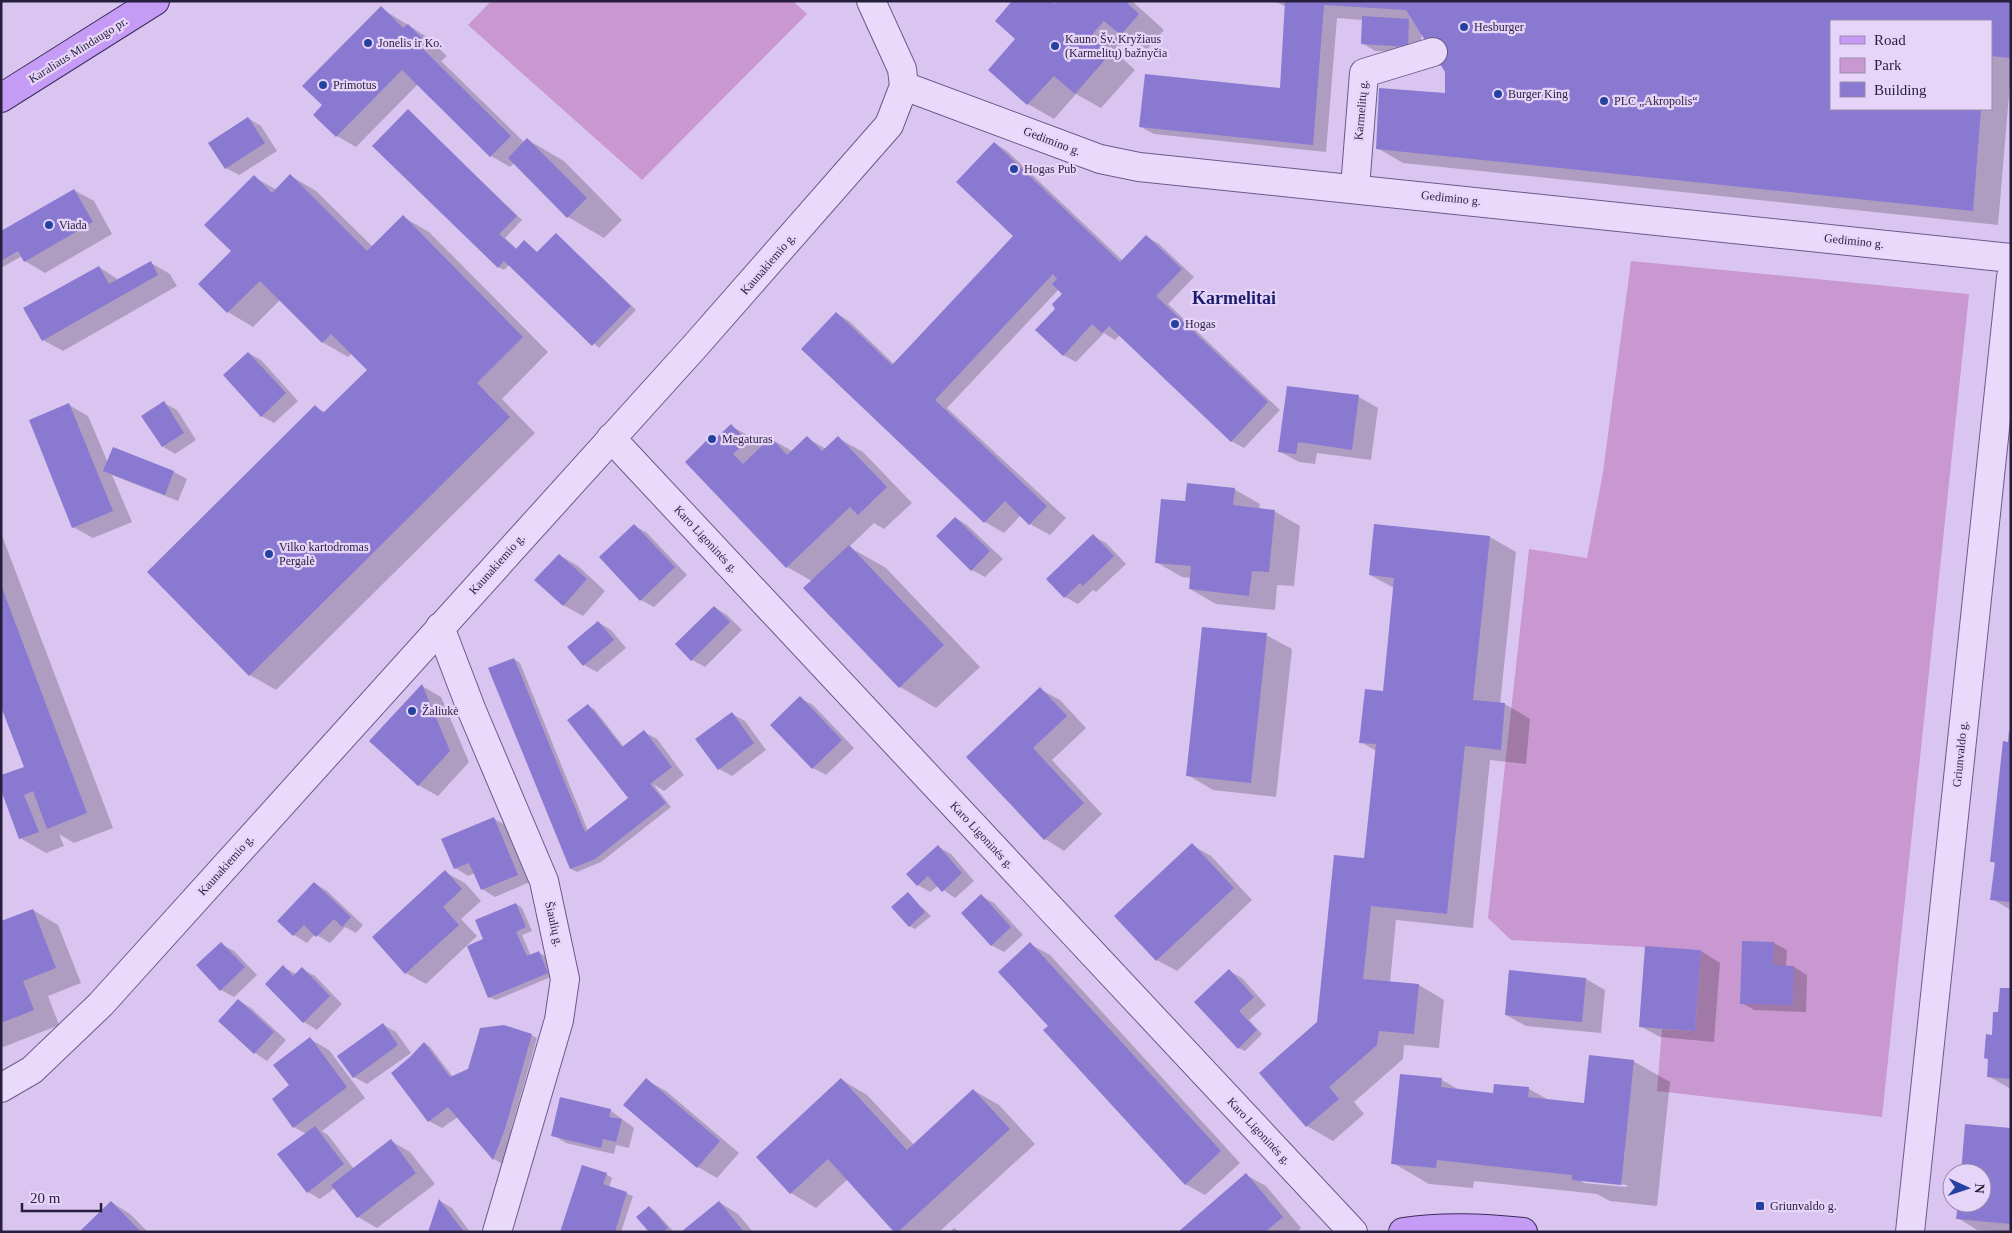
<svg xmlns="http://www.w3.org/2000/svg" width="2012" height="1233" font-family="Georgia,serif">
<rect width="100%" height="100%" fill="#dac5f1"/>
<g fill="#ca98d0">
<path d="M491 1H793L807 14 642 180 468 25Z"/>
<path d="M1631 261 1969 294 1882 1117 1657 1091 1662 1029 1695 1031 1701 950 1511 940 1488 918 1529 549 1587 558 1603 472Z"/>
</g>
<g fill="#0003" fill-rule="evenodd">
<path d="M1014 1H1132L1164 30 1147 49 1127 38 1115 52 1135 70 1101 108 1076 94 1054 119 1028 104 990 70 1017 39Z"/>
<path d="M1275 1H2011V72L1998 225 1403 163 1377 148 1446 94 1447 71 1422 33 1420 53 1375 51 1362 43 1363 20 1337 18 1326 152 1154 134 1141 127 1281 89 1286 7ZM1831 21H1991V109H1831Z"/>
<path d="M381 8 427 37 447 56 441 61 525 143 528 140 564 161 622 220 604 238 568 217 514 163 510 167 491 156 418 84 356 147 337 136 324 105Z"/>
<path d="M408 111 522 220 505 238 517 249 524 242 538 253 556 234 636 310 599 348 510 264 504 270 498 267Z"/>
<path d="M248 118 261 126 277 151 239 175 226 168Z"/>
<path d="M994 143 1007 151 1123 261 1146 236 1159 244 1194 277 1168 304 1280 410 1244 448 1231 441 1120 335 1115 340 1104 333 1076 362 1063 355 1057 309 1064 293 1059 289 947 408 1066 518 1050 535 1030 524 1021 515 1004 533 985 522 803 349 836 313 849 321 894 364 1015 236Z"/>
<path d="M291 176 316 191 373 247 403 217 429 232 548 352 502 399 535 433 276 690 250 675 148 572 315 407 325 412 369 370 352 353 348 357 322 342 280 300 253 327 228 312 232 251 254 177 277 190Z"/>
<path d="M74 190 94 201 112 234 45 273 25 261 22 256 1 268V232Z"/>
<path d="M151 263 170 274 177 286 63 351 43 340 99 267 119 280Z"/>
<path d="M248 353 261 360 298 401 274 423 261 416Z"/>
<path d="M1288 387 1359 397 1378 408 1371 460 1317 453 1315 464 1299 462 1279 451Z"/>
<path d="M164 403 177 410 196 440 175 454 162 446Z"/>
<path d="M69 405 88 416 108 463 113 448 174 472 187 479 178 501 112 475 132 522 93 538 73 527Z"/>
<path d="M731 426 756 440 763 447 771 439 792 451 807 438 826 449 838 438 863 452 912 503 884 529 874 523 849 547 886 568 980 667 936 708 900 687 812 581 787 567 716 440Z"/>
<path d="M1234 489 1260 504 1259 509 1274 511 1300 526 1294 586 1277 585 1275 610 1216 604 1190 589 1191 578 1182 577 1156 562 1186 503Z"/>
<path d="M956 518 968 526 1003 559 985 577 972 570Z"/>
<path d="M1375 525 1490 537 1516 552 1500 704H1505L1530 719 1526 764 1490 760 1473 928 1396 920 1390 983 1419 985 1444 1000 1439 1048 1404 1045 1403 1059 1354 1102 1364 1114 1333 1141 1307 1126 1261 1073 1318 1023 1365 860 1376 751 1361 742 1384 692 1394 588 1370 575Z"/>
<path d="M635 526 647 533 687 575 654 607 641 600Z"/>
<path d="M1 533 113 828 74 843 59 834 64 846 46 853 20 838 25 767 1 703Z"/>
<path d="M1093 536 1106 543 1126 564 1096 592 1093 590 1078 604 1065 597Z"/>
<path d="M559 555 578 566 605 591 583 616 563 605Z"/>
<path d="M714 607 727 615 742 630 705 667 692 660Z"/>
<path d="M598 622 611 630 626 648 597 672 584 665Z"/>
<path d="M1266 635 1292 649 1276 797 1213 790 1188 775Z"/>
<path d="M514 659 520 663 588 831 630 798 588 706 594 709 624 747 644 732 657 739 684 775 664 791 653 784 671 807 601 862 577 872 571 869Z"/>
<path d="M422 686 441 697 469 762 438 796 418 785Z"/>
<path d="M1040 689 1060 700 1086 728 1052 760 1102 814 1064 851 1045 839 968 757Z"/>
<path d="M800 698 813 705 854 748 826 775 813 768Z"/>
<path d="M732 714 745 721 766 750 732 776 719 769Z"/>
<path d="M2011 731V910L1992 899 1996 864 1991 861Z"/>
<path d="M494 819 507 826 530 882 495 897 482 889 475 873 468 876 455 868Z"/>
<path d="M1192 845 1211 856 1252 900 1177 971 1157 960Z"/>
<path d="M938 847 951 854 974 881 955 898 938 886 930 892 918 885Z"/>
<path d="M445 872 465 883 481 901 461 919 477 936 426 984 406 973Z"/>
<path d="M314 883 327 891 363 925 356 933 345 927 330 943 315 934 307 943 294 935 279 921Z"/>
<path d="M908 894 931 916 915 929 909 926Z"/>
<path d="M981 896 994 903 1023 935 1004 952 991 945Z"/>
<path d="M516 904 522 908 532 931 522 935 531 956 539 953 545 956 553 976 496 1000 489 997Z"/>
<path d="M33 910 58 925 81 983 48 996 59 1025 1 1048V922Z"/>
<path d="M1774 943 1787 950 1786 967H1794L1807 975 1806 1012 1754 1010 1742 1003Z"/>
<path d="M221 944 234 951 257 975 234 997 221 990Z"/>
<path d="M1030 944 1050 955 1240 1163 1205 1195 1185 1184Z"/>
<path d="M1701 951 1720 963 1714 1042 1660 1037 1640 1026Z"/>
<path d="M283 967 296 974 302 969 315 976 342 1004 317 1030 304 1022Z"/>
<path d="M1229 971 1242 978 1266 1005 1249 1020 1262 1034 1245 1051 1239 1048Z"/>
<path d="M1586 979 1605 990 1601 1033 1526 1026 1506 1015Z"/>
<path d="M2011 990V1089L1988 1076 1989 1060 1985 1058 1999 1013Z"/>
<path d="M238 1000 251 1008 286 1040 267 1061 255 1053 219 1021Z"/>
<path d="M383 1025 396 1032 411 1053 367 1084 354 1077Z"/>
<path d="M531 1035 537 1038 511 1130 517 1137 506 1166 494 1159 458 1117 442 1128 429 1121 425 1043 430 1047 453 1077Z"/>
<path d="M310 1039 329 1050 365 1098 322 1131 328 1135 354 1169 391 1141 410 1152 435 1184 377 1228 358 1217 335 1188 320 1199 308 1192 306 1134 294 1127 291 1086Z"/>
<path d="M1633 1061 1670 1082 1657 1206 1610 1201 1597 1194 1474 1181 1473 1188 1429 1184 1393 1163 1442 1080 1461 1091 1494 1094 1495 1085 1529 1089 1549 1100 1585 1104ZM1581 1180 1627 1185V1187L1584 1183Z"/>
<path d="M646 1080 666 1091 739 1153 717 1178 698 1167 625 1105Z"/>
<path d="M842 1080 867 1095 914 1145 973 1090 999 1105 1035 1144 939 1232H896L848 1179 816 1208 791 1193Z"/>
<path d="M610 1110 634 1128 629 1148 616 1145 614 1154 566 1143 553 1135Z"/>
<path d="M2011 1129V1232L1977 1230 1958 1218 1959 1203H1982V1173H1962Z"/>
<path d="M606 1174 612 1178 609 1187 633 1196 621 1232H562Z"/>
<path d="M1246 1175 1266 1186 1301 1228 1297 1232H1180Z"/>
<path d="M440 1201 452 1208 470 1232H430Z"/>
<path d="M111 1202 130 1214 148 1232H81Z"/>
<path d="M719 1202 738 1214 753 1232H683Z"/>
<path d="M649 1207 655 1211 673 1231 650 1232Z"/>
<path d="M954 1228 960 1232H950Z"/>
</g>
<g fill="#8a79d1">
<path d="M1012 1H1051L1054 4 1057 1H1125L1139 14 1121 35 1104 21 1090 37 1110 54 1075 94 1054 76 1027 105 988 70 1015 39 995 21Z"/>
<path d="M1285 1H2011V58L1991 56V21H1831V109H1981L1973 211 1376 149 1379 88 1445 93V72L1406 10 1324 5 1313 145 1139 127 1145 74 1280 88Z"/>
<path d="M381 6 403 28 408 24 428 44 423 49 511 136 490 157 402 70 336 137 313 115 322 105 302 86Z"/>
<path d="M1362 16 1409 19 1408 47 1361 44Z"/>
<path d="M408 109 517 216 499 234 516 249 524 240 537 252 556 233 631 306 592 346 504 261 498 268 372 146Z"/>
<path d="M248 117 265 143 225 169 208 143Z"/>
<path d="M527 138 587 198 567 218 508 158Z"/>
<path d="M994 142 1120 262 1146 235 1182 269 1156 296 1268 402 1231 442 1109 326 1102 333 1092 324 1063 356 1035 330 1055 309 1052 304 1062 294 1052 284 1057 279 1053 274 935 400 1047 506 1029 525 1005 501 984 523 801 349 836 312 892 365 1013 236 956 182Z"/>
<path d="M290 174 367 251 403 215 523 337 477 383 510 417 249 676 147 572 315 405 323 413 367 370 331 334 322 343 260 281 227 313 198 284 231 251 204 225 254 175 272 193Z"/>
<path d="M74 189 93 222 24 262 18 251 1 261V231Z"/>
<path d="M151 261 158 275 42 341 23 308 99 266 109 284Z"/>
<path d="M248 352 286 393 261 417 223 375Z"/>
<path d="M1287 386 1359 395 1352 450 1298 442 1296 454 1278 452Z"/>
<path d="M164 401 184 433 162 447 141 416Z"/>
<path d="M69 403 113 511 72 528 29 420Z"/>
<path d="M731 424 747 441 733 454 743 464 771 437 787 455 807 436 822 451 838 436 887 487 858 515 850 507 786 568 685 462 711 436 715 439Z"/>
<path d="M113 447 174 471 165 495 103 471Z"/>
<path d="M1187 483 1235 488 1233 505 1275 510 1269 572 1252 571 1249 596 1189 589 1191 566 1155 563 1161 499 1185 501Z"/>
<path d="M955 517 990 551 971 571 936 536Z"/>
<path d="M634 524 675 567 640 601 599 557Z"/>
<path d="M1374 524 1490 536 1473 700 1505 703 1501 750 1465 746 1447 914 1371 906 1363 979 1419 984 1414 1034 1379 1031 1377 1045 1329 1087 1339 1099 1306 1127 1259 1073 1317 1022 1334 855 1364 858 1376 744 1359 743 1365 689 1383 691 1394 578 1369 575Z"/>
<path d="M1093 534 1114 556 1083 586 1080 583 1064 598 1046 579Z"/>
<path d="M849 545 944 645 899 688 803 588Z"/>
<path d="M559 554 587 579 563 606 534 580Z"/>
<path d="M1 585 87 813 47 829 33 791 24 795 39 832 19 839 1 790V775L24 767 1 707Z"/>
<path d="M714 606 730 622 691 661 675 644Z"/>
<path d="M598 621 614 640 583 666 567 647Z"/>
<path d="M1202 627 1267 633 1251 783 1186 776Z"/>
<path d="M514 658 585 832 628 798 567 720 588 704 622 747 644 730 672 767 650 784 666 803 595 859 570 869 488 668Z"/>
<path d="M422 684 450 751 418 786 369 741Z"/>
<path d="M1040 687 1067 716 1033 748 1084 803 1044 840 966 757Z"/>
<path d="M800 696 842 740 812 769 770 725Z"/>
<path d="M732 712 754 743 718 770 695 739Z"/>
<path d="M2009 731H2011V902L1990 900 1995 862H1990L2003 741 2008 742Z"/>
<path d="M494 817 518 875 481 890 469 863 454 869 441 839Z"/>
<path d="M1192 843 1234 888 1156 961 1114 916Z"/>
<path d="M938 845 962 873 942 892 928 876 917 886 906 874Z"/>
<path d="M445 870 462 889 443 907 459 925 405 974 372 937Z"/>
<path d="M314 882 351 917 342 927 334 919 316 937 304 925 293 936 277 921Z"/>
<path d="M908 892 925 912 909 927 891 907Z"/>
<path d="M981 894 1011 927 991 946 961 913Z"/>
<path d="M516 903 526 927 516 932 527 956 539 951 548 973 488 998 467 946 483 939 475 920Z"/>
<path d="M33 909 56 968 23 981 34 1010 1 1023V921Z"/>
<path d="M1742 941 1774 942 1773 965 1794 966 1793 1005 1740 1004Z"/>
<path d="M221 942 245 967 220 991 196 965Z"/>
<path d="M1030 942 1221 1151 1185 1185 1043 1030 1048 1026 998 972Z"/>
<path d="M1645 946 1701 950 1695 1031 1639 1027Z"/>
<path d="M283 965 293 976 302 967 330 996 303 1023 265 984Z"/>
<path d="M1229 969 1254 997 1239 1011 1257 1030 1238 1049 1194 1002Z"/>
<path d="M1509 970 1586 978 1582 1022 1505 1015Z"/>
<path d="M2000 988H2011V1079L1987 1077 1988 1059 1984 1058 1986 1034 1992 1035 1993 1012H1998Z"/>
<path d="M238 999 274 1032 254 1054 218 1021Z"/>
<path d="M383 1023 398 1045 353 1078 337 1056Z"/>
<path d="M504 1025 532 1034 505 1129 493 1160 448 1107 428 1122 391 1073 410 1057 424 1042 450 1077 468 1069 480 1028Z"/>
<path d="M310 1037 347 1087 293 1128 272 1099 289 1085 273 1065Z"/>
<path d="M1589 1055 1634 1060 1621 1185 1572 1180V1175L1437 1160 1436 1168 1391 1164 1400 1074 1442 1078 1441 1087 1493 1093 1494 1084 1529 1087 1528 1097 1584 1103Z"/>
<path d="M646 1078 720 1141 697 1168 623 1105Z"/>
<path d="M841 1078 907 1150 973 1089 1010 1129 898 1232H894L828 1159 790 1194 756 1157Z"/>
<path d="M560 1097 611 1109 609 1117 622 1119 616 1142 603 1139 601 1148 551 1136Z"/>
<path d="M1965 1124 2011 1128V1224L1956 1219 1958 1203H1982V1173H1961Z"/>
<path d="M315 1126 344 1164 307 1193 277 1154Z"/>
<path d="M391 1139 416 1173 357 1218 331 1185Z"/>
<path d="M582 1165 607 1173 603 1184 627 1192 615 1232H560Z"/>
<path d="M1246 1173 1283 1217 1265 1232H1178Z"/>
<path d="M439 1199 464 1232H428Z"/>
<path d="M111 1201 141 1232H79Z"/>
<path d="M719 1201 744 1232H681Z"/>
<path d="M649 1206 668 1228 663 1232H649L636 1217Z"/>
</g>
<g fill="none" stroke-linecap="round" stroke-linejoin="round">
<g stroke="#695a8d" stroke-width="30">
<g id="minor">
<path d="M904 86 1100 159 1139 167 2011 258"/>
<path d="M1355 188 1364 73 1433 52"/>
<path d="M611 438 1353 1232"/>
<path d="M440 627 472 711 544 881 565 979 559 1020 497 1232"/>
<path d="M1 1088 32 1070 101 1004 696 345 889 125 904 86 902 69 871 1"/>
<path d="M1910 1232 2011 277"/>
</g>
</g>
<g stroke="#392e5b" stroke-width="30">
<g id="major">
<path d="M1 98 155 1"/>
<path d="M1403 1232C1444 1226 1482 1228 1523 1232"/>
</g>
</g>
<use href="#minor" stroke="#e9d9fb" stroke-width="28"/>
<use href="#major" stroke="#c59bf6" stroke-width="28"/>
</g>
<g fill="#2642a0" stroke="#e6d5f8" stroke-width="2">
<circle cx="1464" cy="27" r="5"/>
<circle cx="368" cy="43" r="5"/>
<circle cx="1055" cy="46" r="5"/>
<circle cx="323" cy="85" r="5"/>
<circle cx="1498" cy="94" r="5"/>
<circle cx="1604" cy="101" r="5"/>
<circle cx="1014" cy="169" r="5"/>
<circle cx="49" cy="225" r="5"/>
<circle cx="1175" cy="324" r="5"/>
<circle cx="712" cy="439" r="5"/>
<circle cx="269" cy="554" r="5"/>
<circle cx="412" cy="711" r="5"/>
<rect x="1755" y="1201" width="10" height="10" rx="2.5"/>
</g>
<g text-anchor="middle" stroke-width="4.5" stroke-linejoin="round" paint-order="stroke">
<g font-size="12" fill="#261e3d" stroke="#e6d5f8" text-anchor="start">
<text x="1474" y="31">Hesburger</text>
<text x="1065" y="43">Kauno Šv. Kryžiaus<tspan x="1065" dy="14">(Karmelitų) bažnyčia</tspan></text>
<text x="378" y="47">Jonelis ir Ko.</text>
<text x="333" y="89">Primotus</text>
<text x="1508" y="98">Burger King</text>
<text x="1614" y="105">PLC „Akropolis“</text>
<text x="1024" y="173">Hogas Pub</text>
<text x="59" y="229">Viada</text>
<text x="1185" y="328">Hogas</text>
<text x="722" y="443">Megaturas</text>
<text x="279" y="551">Vilko kartodromas<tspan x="279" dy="14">Pergalė</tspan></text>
<text x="422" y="715">Žaliukė</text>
<text x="1770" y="1210">Griunvaldo g.</text>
</g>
<g font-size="12" fill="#261e3d" stroke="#e6d5f8">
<text transform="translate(78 50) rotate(-32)" y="4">Karaliaus Mindaugo pr.</text>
<text transform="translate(1361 110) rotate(-85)" y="4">Karmelitų g.</text>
<text transform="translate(1052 141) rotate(21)" y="4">Gedimino g.</text>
<text transform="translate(1451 198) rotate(6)" y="4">Gedimino g.</text>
<text transform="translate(1854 241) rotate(6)" y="4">Gedimino g.</text>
<text transform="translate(768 264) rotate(-49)" y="4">Kaunakiemio g.</text>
<text transform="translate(706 539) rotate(47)" y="4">Karo Ligoninės g.</text>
<text transform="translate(497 564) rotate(-48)" y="4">Kaunakiemio g.</text>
<text transform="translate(1960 754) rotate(-84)" y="4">Griunvaldo g.</text>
<text transform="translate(982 835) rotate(47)" y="4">Karo Ligoninės g.</text>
<text transform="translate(226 865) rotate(-48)" y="4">Kaunakiemio g.</text>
<text transform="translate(554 924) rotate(77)" y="4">Šiaulių g.</text>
<text transform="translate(1259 1131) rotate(47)" y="4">Karo Ligoninės g.</text>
</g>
<g font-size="18" font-weight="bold" fill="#1b1c6c" stroke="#e6d5f8">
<text x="1234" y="304">Karmelitai</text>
</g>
</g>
<rect width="2012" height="1233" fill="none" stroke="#261e3d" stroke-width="5"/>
<rect x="1830" y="20" width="162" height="90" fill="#e6d5f8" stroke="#998cad"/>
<rect x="1840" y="36" width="25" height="8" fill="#c59bf6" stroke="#998cad"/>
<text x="1874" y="45" font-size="15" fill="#261e3d">Road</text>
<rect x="1840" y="58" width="25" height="15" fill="#ca98d0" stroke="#998cad"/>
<text x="1874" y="70" font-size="15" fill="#261e3d">Park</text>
<rect x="1840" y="82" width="25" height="15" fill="#8a79d1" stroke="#998cad"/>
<text x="1874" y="95" font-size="15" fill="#261e3d">Building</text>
<g transform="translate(1967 1188) rotate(93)"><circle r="24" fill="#e6d5f8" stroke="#998cad"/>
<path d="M0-4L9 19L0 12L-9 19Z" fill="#2642a0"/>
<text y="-8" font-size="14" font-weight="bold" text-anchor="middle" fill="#261e3d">N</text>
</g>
<path d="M22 1203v8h79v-8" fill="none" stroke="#261e3d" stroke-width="2.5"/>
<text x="30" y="1203" font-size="15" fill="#261e3d" stroke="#e6d5f8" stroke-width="4" paint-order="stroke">20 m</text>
</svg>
